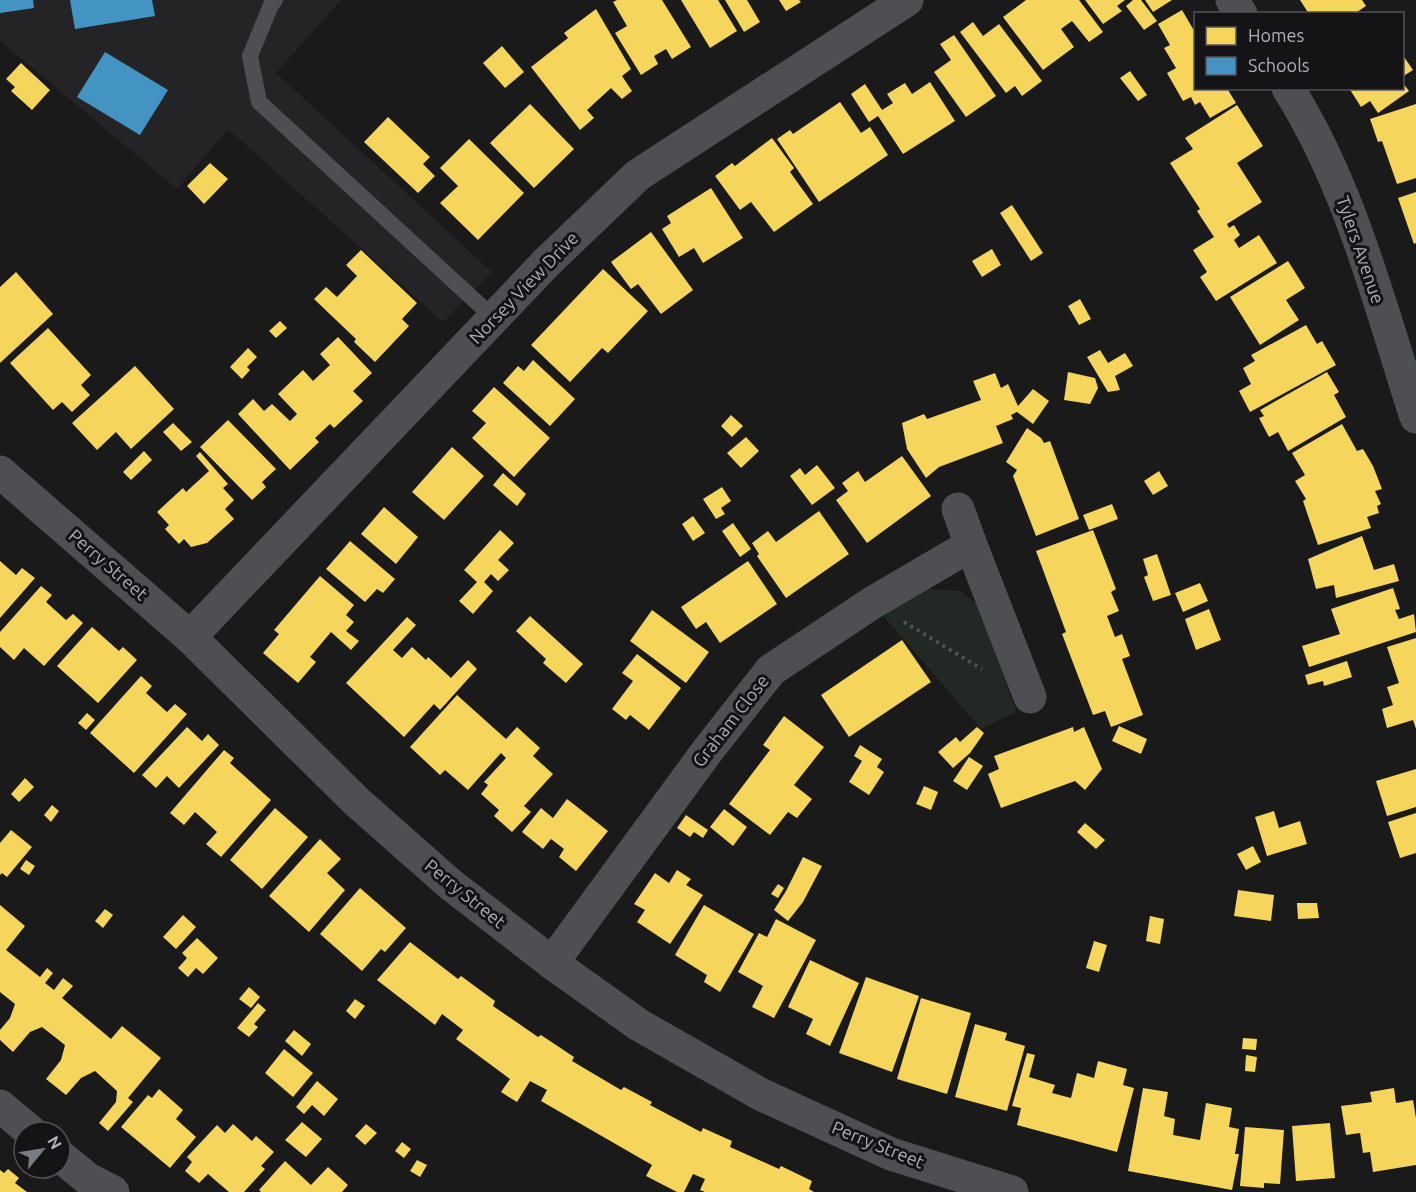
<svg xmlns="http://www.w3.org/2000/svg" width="1416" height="1192" font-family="Ubuntu,sans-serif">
<rect width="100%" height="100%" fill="#1a1a1a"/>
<path fill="#242426" d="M0 0H341L276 73 492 272 443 322 228 129 177 189 0 41Z"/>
<path fill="#222924" d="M928 589 960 591 980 606 1016 712 981 729 882 614Z"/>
<g fill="#f6d55c">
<path d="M617 0H662L691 47 672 59 666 49 654 56 658 64 641 75 615 33 627 26 613 2Z"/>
<path d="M681 0H718L737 31 710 48Z"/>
<path d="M725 0H747L760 22 744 32Z"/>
<path d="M779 0H799L801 2 786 11Z"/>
<path d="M1026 0H1079L1103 32 1089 42 1072 21 1061 29 1074 47 1043 70 1003 17Z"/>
<path d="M1085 0H1125L1117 6 1122 11 1103 24Z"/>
<path d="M1133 0H1141L1157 21 1144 30 1126 6Z"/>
<path d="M1145 0H1172L1153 12Z"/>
<path d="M1300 0H1362L1366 6 1354 14H1309Z"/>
<path d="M596 9 631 69 622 76 632 91 622 99 611 88 587 110 594 118 580 130 531 67 568 38 564 33Z"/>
<path d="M1182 10 1196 34V88H1231L1228 90 1236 103 1210 118 1200 102 1195 105 1191 97 1183 101 1167 73 1176 68 1164 48 1170 45 1158 24Z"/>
<path d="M973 22 983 36 999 24 1042 81 1022 96 1015 86 1006 93 960 32Z"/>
<path d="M954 35 996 96 966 117 934 72 951 60 940 44Z"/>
<path d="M502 46 524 72 505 88 483 63Z"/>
<path d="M1402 54 1413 70 1402 77Z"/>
<path d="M21 63 50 90 32 110 11 91 15 87 6 79Z"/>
<path d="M1130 71 1147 95 1138 101 1120 78Z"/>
<path d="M930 82 955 121 903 154 878 116 869 122 851 94 865 84 882 110 893 103 887 94 905 83 912 94Z"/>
<path d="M1402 82 1409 91 1378 113 1370 101 1361 107 1349 88H1402Z"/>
<path d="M840 102 861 133 870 127 888 155 819 202 777 139 790 130 793 134Z"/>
<path d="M530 104 574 149 534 188 490 143Z"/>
<path d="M1416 104V178L1397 184 1382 141 1378 142 1370 119Z"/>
<path d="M1237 105 1263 146 1237 163 1262 202 1227 224 1229 228 1234 225 1240 235 1234 240 1239 248 1259 235 1277 263 1216 301 1200 277 1207 272 1193 250 1214 237 1197 211 1200 209 1170 163 1193 149 1185 138Z"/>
<path d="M388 117 430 157 423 164 435 176 418 193 364 142Z"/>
<path d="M772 138 794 168 790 172 813 204 774 232 751 202 740 210 715 176 732 163 735 166Z"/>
<path d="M469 139 524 193 478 240 440 203 458 186 440 168Z"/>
<path d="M210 163 228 179 204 204 187 186Z"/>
<path d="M711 188 743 238 703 263 694 248 679 257 662 229 671 223 667 216Z"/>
<path d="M1416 192V243L1414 244 1398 198Z"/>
<path d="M1012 205 1043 253 1031 261 1000 213Z"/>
<path d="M651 232 693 290 661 314 638 284 631 289 611 262Z"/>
<path d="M992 249 1001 265 982 277 972 261Z"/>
<path d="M361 250 417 303 402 319 409 326 375 362 354 342 356 339 314 299 326 287 337 297 357 276 346 265Z"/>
<path d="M1288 261 1305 288 1286 300 1299 320 1260 345 1230 297Z"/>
<path d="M603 269 648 311 608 353 602 348 570 382 531 345Z"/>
<path d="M16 272 53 314 0 363V287Z"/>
<path d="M1080 299 1091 319 1079 325 1068 306Z"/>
<path d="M280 321 287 328 276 338 269 331Z"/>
<path d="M1306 325 1317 344 1322 341 1336 365 1250 412 1239 391 1251 384 1243 368 1255 361 1251 355Z"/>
<path d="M48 328 91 375 81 385 90 395 72 412 62 402 53 410 10 363Z"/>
<path d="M338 337 372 373 353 391 363 401 334 428 330 424 315 438 319 442 290 470 238 414 253 399 264 411 272 404 290 421 297 414 278 394 303 370 313 381 330 365 320 354Z"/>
<path d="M248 348 257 357 247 367 250 370 242 379 230 367Z"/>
<path d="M1100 350 1108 363 1125 353 1133 366 1115 376 1120 390 1108 392 1087 357Z"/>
<path d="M533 360 575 399 550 426 503 383 518 366 524 371Z"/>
<path d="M135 366 174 409 131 449 116 432 97 450 72 423Z"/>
<path d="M1068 372 1095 378 1098 388 1090 404 1064 400Z"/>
<path d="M1327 372 1339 392 1334 395 1346 417 1288 451 1278 432 1269 437 1259 418 1264 416 1260 410Z"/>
<path d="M995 373 1001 388 1008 384 1018 406 1033 389 1049 401 1033 424 1017 412 1011 415 1013 419 996 426 1003 443 939 467 926 478 907 449 902 423 924 414 927 419 981 400 973 381Z"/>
<path d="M494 387 550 438 514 477 472 438 486 423 472 411Z"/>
<path d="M731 415 743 426 732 437 721 426Z"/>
<path d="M228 420 276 469 262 482 266 487 252 500 200 447Z"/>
<path d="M173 423 192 442 181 451 163 432Z"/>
<path d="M1342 424 1357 451 1363 449 1373 466 1382 489 1375 491 1381 504 1377 506 1379 513 1367 517 1371 528 1318 545 1303 501 1306 499 1295 481 1305 475 1292 453Z"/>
<path d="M1027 428 1041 438 1044 443 1050 441 1079 519 1036 536 1013 476 1017 470 1006 462Z"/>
<path d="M746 437 759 451 741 468 727 453Z"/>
<path d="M452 447 484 476 444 520 412 492Z"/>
<path d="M144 451 152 460 131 480 123 472Z"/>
<path d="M200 452 228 484 223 488 234 500 225 509 234 519 207 543 191 547 184 539 179 544 165 529 169 525 157 512 183 488 186 492 209 471 196 456Z"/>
<path d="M902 456 931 496 867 543 836 500 848 491 842 483 858 471 865 482Z"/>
<path d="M817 465 835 488 812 505 790 476 800 468 805 475Z"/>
<path d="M1159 471 1168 486 1153 495 1144 481Z"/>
<path d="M503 473 526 494 517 506 493 485Z"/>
<path d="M722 487 731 501 721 508 725 514 716 519 703 499Z"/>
<path d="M1112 504 1118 519 1089 530 1083 515Z"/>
<path d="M384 507 418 537 396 564 361 534Z"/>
<path d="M819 511 849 554 786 598 757 556 759 554 752 543 768 531 776 542Z"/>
<path d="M693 516 705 533 693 541 682 524Z"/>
<path d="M733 523 751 549 740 557 722 531Z"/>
<path d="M500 530 514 543 498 560 509 570 498 581 491 574 484 582 493 591 473 614 459 601 477 582 464 570Z"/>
<path d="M1093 530 1116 589 1111 592 1119 611 1107 616 1115 637 1122 634 1130 656 1122 659 1143 715 1111 727 1105 711 1093 715 1062 634 1066 632 1036 551Z"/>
<path d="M1362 536 1374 570 1394 564 1399 581 1336 598 1334 585 1316 589 1308 559Z"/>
<path d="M350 541 395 579 383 593 377 589 365 602 326 569Z"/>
<path d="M1157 554 1171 595 1153 601 1144 577 1148 575 1143 559Z"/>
<path d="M0 561 16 575 22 568 35 578 0 618Z"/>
<path d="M748 561 777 604 720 643 706 622 696 629 681 607Z"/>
<path d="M320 576 354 605 346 615 354 622 346 631 359 641 351 650 331 632 310 657 316 662 298 683 263 653 279 634 274 630Z"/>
<path d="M1200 583 1208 601 1183 612 1175 593Z"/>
<path d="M41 586 52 595 46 602 66 620 73 614 83 623 44 666 24 648 14 660 0 647V632Z"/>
<path d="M1393 588 1400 609 1395 610 1399 619 1414 614 1416 632 1309 667 1302 646 1340 634 1331 609Z"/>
<path d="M1209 609 1221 640 1196 650 1185 619Z"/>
<path d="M652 610 709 652 686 683 630 641Z"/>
<path d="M530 616 583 664 566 683 543 663 546 659 516 631Z"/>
<path d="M407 617 416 625 393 650 402 658 412 647 426 660 428 657 451 678 468 660 477 669 440 710 434 704 404 737 346 683Z"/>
<path d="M92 627 119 651 123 647 137 660 98 703 57 666Z"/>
<path d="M1416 638V729L1413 720 1387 728 1382 709 1393 705 1387 687 1399 683 1387 647Z"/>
<path d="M902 640 931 682 849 737 821 695Z"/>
<path d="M637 654 681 688 649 730 630 715 626 720 612 709 633 681 622 673Z"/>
<path d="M1347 661 1352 677 1324 686 1323 681 1308 685 1305 675Z"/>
<path d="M141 676 152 686 146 693 167 712 175 704 187 714 134 773 90 733Z"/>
<path d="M457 695 506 739 517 727 540 748 533 756 553 774 524 806 531 812 512 832 494 816 499 810 481 794 488 785 484 782 506 758 501 753 468 790 445 770 440 775 410 747Z"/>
<path d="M87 713 95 720 86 730 78 723Z"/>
<path d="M784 716 824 747 794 785 812 799 797 818 788 812 770 835 729 804 770 750 763 745Z"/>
<path d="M1119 726 1147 739 1141 754 1112 741Z"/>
<path d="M187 727 202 741 208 734 219 745 179 788 167 776 156 788 142 775Z"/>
<path d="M977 727 984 733 970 753 953 768 938 752 956 737 960 742Z"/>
<path d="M1073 727 1074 732 1084 727 1102 769 1085 790 1075 781 1001 808 988 774 999 769 994 756Z"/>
<path d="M860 745 882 759 877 767 884 772 869 795 849 782 862 761 854 756Z"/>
<path d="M224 750 234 758 230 763 271 800 221 857 206 844 217 832 195 812 184 825 170 813Z"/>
<path d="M969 757 983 766 967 790 953 781Z"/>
<path d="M1416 769V807L1387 816 1376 781Z"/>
<path d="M25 778 34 787 19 802 11 794Z"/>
<path d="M924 786 938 792 931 810 916 804Z"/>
<path d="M567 799 608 831 576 871 559 857 564 849 551 839 543 849 522 832 541 808 553 818Z"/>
<path d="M52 805 59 811 51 822 44 815Z"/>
<path d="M275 808 308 837 262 889 230 860Z"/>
<path d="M724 809 747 827 733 846 710 827Z"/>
<path d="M1274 811 1279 828 1300 821 1307 844 1267 856 1255 817Z"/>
<path d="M1416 813V853L1400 858 1388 822Z"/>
<path d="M686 815 708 830 703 838 694 832 690 837 677 828Z"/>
<path d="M1085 823 1105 840 1096 849 1077 832Z"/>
<path d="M11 830 32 847 7 877 2 873 0 875V843Z"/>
<path d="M320 839 341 859 327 873 345 890 309 932 269 896Z"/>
<path d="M1253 846 1261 862 1246 870 1237 854Z"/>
<path d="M803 857 822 866 803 902 788 921 774 910 786 891Z"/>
<path d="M26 860 35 866 29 875 20 869Z"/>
<path d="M677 870 691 879 686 885 703 895 670 944 637 922 645 910 634 904 655 873 669 883Z"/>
<path d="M778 884 784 888 778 898 771 894Z"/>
<path d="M360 888 406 928 385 952 381 949 362 971 320 934Z"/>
<path d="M1238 890 1274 895 1271 921 1234 916Z"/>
<path d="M1297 903H1317L1319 918 1298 919Z"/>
<path d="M0 905 25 926 6 950 40 977 47 968 53 973 45 983 54 990 63 978 73 986 62 998 111 1039 122 1026 161 1058 128 1098 133 1102 108 1131 99 1123 116 1102 117 1091 95 1071 81 1078 66 1095 46 1079 61 1060 65 1045 42 1027 30 1032 13 1052 0 1040V1030L10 1018 15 1004 0 992Z"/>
<path d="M704 905 754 934 720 992 704 982 707 975 675 955Z"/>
<path d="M105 909 113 915 103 928 95 921Z"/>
<path d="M183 915 196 927 176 949 163 937Z"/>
<path d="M1150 916 1164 919 1160 944 1146 941Z"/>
<path d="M776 919 816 940 774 1018 752 1007 763 986 738 972 759 933 767 937Z"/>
<path d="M197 938 218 958 203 974 196 968 188 977 178 968 187 958 182 953Z"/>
<path d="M1094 941 1107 945 1099 972 1086 968Z"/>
<path d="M410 942 458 979 461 976 495 1001 493 1006 538 1037 541 1035 574 1057 572 1061 621 1090 624 1087 652 1102 650 1105 701 1132 703 1128 732 1141 730 1147 779 1169 781 1166 812 1181 809 1189 814 1192H705L700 1190 705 1179 693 1174 684 1192H677L646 1176 652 1165 541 1101 547 1090 530 1081 517 1102 501 1092 510 1079 456 1039 463 1030 442 1014 435 1025 377 980Z"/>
<path d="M810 960 859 983 830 1046 806 1034 813 1019 788 1007Z"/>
<path d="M866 977 919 996 892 1072 839 1053Z"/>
<path d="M249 987 260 997 251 1008 239 999Z"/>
<path d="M921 998 971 1013 947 1094 897 1079Z"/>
<path d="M355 999 365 1006 355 1019 346 1011Z"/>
<path d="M258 1003 266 1010 254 1024 258 1027 249 1037 237 1028Z"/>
<path d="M975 1024 1007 1033 1005 1040 1025 1046 1007 1111 955 1097Z"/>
<path d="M294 1030 311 1044 302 1056 285 1041Z"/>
<path d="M1243 1038 1257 1039 1256 1050 1242 1049Z"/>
<path d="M284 1049 313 1073 293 1097 265 1073Z"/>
<path d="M1027 1053 1035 1055 1029 1077 1055 1085 1052 1093 1071 1098 1077 1073 1094 1078 1098 1061 1127 1069 1123 1085 1134 1088 1117 1152 1017 1125 1021 1108 1012 1106Z"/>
<path d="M1246 1055 1257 1057 1255 1072 1245 1071Z"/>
<path d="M317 1081 338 1099 324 1116 312 1105 304 1114 296 1107Z"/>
<path d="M1143 1088 1168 1092 1164 1116 1175 1119 1173 1135 1200 1140 1206 1103 1232 1108 1229 1127 1239 1129 1235 1154H1239L1232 1190 1128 1171Z"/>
<path d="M1394 1088 1396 1103 1413 1100 1416 1118V1165L1373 1172 1370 1152 1363 1153 1360 1133 1346 1135 1341 1106 1372 1102 1370 1092Z"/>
<path d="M159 1089 183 1110 176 1119 196 1137 170 1168 121 1127 148 1095 152 1098Z"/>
<path d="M302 1122 322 1139 306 1157 285 1140Z"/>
<path d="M1330 1123 1335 1178 1296 1181 1292 1126Z"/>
<path d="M233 1124 252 1141 256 1136 274 1152 261 1166 265 1169 244 1192H229L208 1174 199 1183 185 1171 192 1162 187 1157 217 1125 225 1133Z"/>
<path d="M366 1124 377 1133 365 1145 355 1136Z"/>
<path d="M1245 1127 1284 1130 1280 1184 1264 1183V1188L1240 1186Z"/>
<path d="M402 1142 411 1149 404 1158 395 1151Z"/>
<path d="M417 1160 427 1165 420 1177 410 1171Z"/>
<path d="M285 1161 311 1185 328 1167 348 1185 342 1192H261L259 1190Z"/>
<path d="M8 1169 19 1178 15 1183 27 1192H0V1170L4 1173Z"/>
</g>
<g fill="#4393c3">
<path d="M0 0H33L34 8 0 13Z"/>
<path d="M70 0H152L155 16 75 29Z"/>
<path d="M105 52 168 90 140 135 77 97Z"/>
</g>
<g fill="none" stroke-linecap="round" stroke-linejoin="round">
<path stroke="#505154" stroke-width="4" stroke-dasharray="3 4.5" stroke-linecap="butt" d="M904 622 982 669"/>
<path stroke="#4e4f53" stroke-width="16" d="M275 0 271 5 250 56 259 102 495 319"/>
<g stroke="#4e4f53" stroke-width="33">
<path d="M1232 0 1241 14"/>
<path d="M1288 88C1351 188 1380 306 1416 417"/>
<path d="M0 472 190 637 356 801 450 884 552 963 639 1025 760 1094 891 1154 1012 1192"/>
<path d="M958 509 971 545"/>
<path d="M190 637 546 263 638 175 907 0"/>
<path d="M552 963 708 750 771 670 872 603 971 545 1030 697"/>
<path d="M0 1106 31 1132"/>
<path d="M60 1156 88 1179 113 1192"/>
</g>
</g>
<g text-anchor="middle" stroke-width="6" stroke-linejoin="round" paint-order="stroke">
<g font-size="18" fill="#acafba" stroke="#141416">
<text transform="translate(1360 250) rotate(71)" y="6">Tylers Avenue</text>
<text transform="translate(524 288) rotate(-46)" y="6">Norsey View Drive</text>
<text transform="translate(108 565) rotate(41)" y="6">Perry Street</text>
<text transform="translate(731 721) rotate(-52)" y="6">Graham Close</text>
<text transform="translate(465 894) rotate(39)" y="6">Perry Street</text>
<text transform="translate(878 1145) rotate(22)" y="6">Perry Street</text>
</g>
</g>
<rect x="1194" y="12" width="210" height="78" fill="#141416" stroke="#515258" stroke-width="1.5"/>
<rect x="1206" y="27" width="30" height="18" fill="#f6d55c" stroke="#515258" stroke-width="1.5"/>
<text x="1248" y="42" font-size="18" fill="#acafba">Homes</text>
<rect x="1206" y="57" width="30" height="18" fill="#4393c3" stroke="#515258" stroke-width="1.5"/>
<text x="1248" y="72" font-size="18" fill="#acafba">Schools</text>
<g transform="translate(42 1150) rotate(60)"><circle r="28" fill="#141416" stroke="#515258" stroke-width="1.5"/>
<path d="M0-4.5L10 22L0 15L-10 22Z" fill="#797b82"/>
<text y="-9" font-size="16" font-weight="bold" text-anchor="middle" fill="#acafba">N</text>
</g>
</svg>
